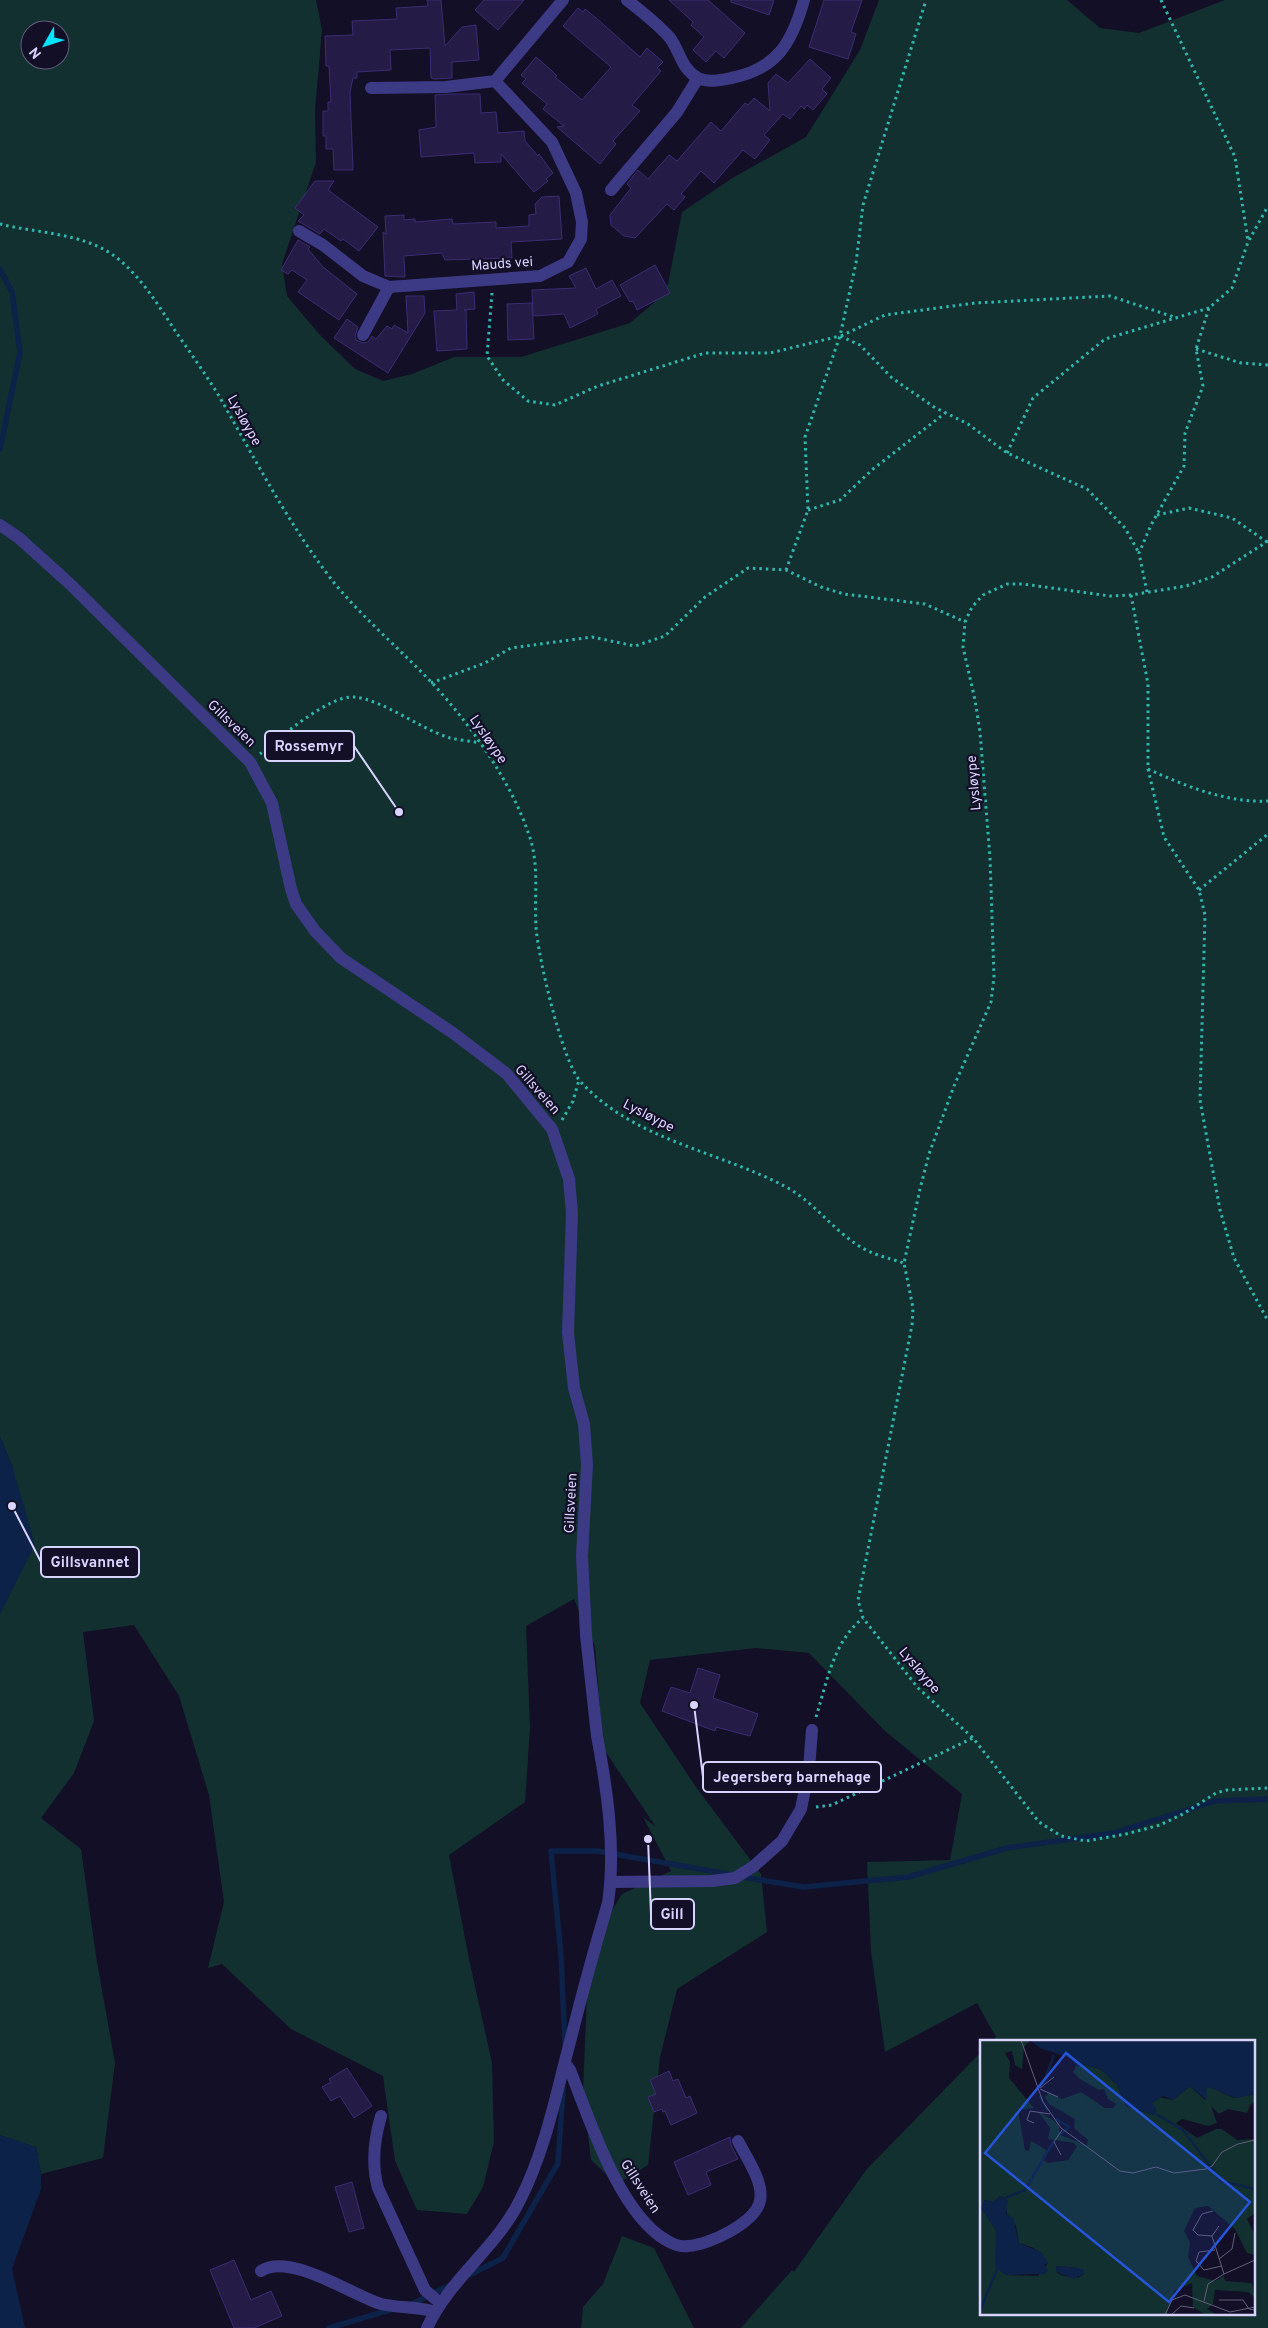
<svg xmlns="http://www.w3.org/2000/svg" width="1268" height="2328" font-family="Overpass,sans-serif">
<rect width="100%" height="100%" fill="#130f26"/>
<g fill="#12302f" fill-rule="evenodd">
<path d="M0 0H316L322 30 315 110 316 162 282 264 287 296 320 335 355 369 383 381 412 374 454 357H521L630 323 657 300 668 284 682 212 734 177 806 137 860 50 879 0H1067L1100 28 1139 33 1225 0H1268V2328H741L792 2270 794 2272 866 2170 982 2051V2314H1254V2042H991L996 2037 977 2003 885 2052 871 1951 867 1862 950 1860 962 1794 885 1731 809 1653 756 1648 650 1660 640 1703 696 1787 761 1874 767 1932 677 1989 660 2057 648 2165 617 2184 591 2160 583 2092 589 1947 622 1894 671 1871 643 1817 656 1827 603 1748 595 1646 574 1599 526 1626 530 1728 525 1802 449 1855 469 1959 492 2063 494 2142 483 2187 467 2214 417 2210 395 2161 383 2076 291 2029 222 1964 208 1968 224 1902 209 1795 179 1696 134 1625 83 1632 94 1721 74 1773 41 1818 81 1849 96 1956 115 2063 103 2158 41 2174 36 2147 0 2135V1614L5 1602 13 1468 0 1437ZM30 30H60V60H30Z"/>
<path d="M622 2236 654 2248 694 2328H581L583 2307 603 2284Z"/>
</g>
<g fill="#0c2248">
<path d="M0 1437 13 1468 35 1545 0 1614Z"/>
<path d="M0 2135 36 2147 41 2174V2189L12 2269 25 2328H0Z"/>
</g>
<g fill="none" stroke-linecap="round" stroke-linejoin="round">
<g stroke="#0c2248" stroke-width="5.5">
<path d="M0 269 12 292 20 352 0 449"/>
<path d="M742 1877 804 1887 908 1877 1007 1848 1114 1833 1215 1801 1268 1799"/>
<path d="M565 2045 561 1955 551 1851H597L728 1874"/>
<path d="M467 2276 503 2258 558 2163 563 2090"/>
<path d="M412 2304 450 2285"/>
<path d="M329 2328 393 2309"/>
</g>
</g>
<g fill="#241b47" stroke="#3b2d73">
<path d="M427 0H441L445 46 462 27 476 25 479 60 452 62V78L434 79 431 78 430 48 390 50 391 70 357 72V78H353L350 92 353 170H334L333 149H326V136H323V111H328V102H331L329 66H326L325 36 353 35 352 21 397 19 396 8 428 6Z"/>
<path d="M484 0H524L498 30 475 10Z"/>
<path d="M669 0H708L745 33 724 58 716 51 706 62 693 50 704 37 691 25 693 22Z"/>
<path d="M731 0H774L769 15 731 2Z"/>
<path d="M824 0H862L851 32 856 34 848 59 809 47Z"/>
<path d="M578 8 583 12 585 9 595 17 640 57 647 48 663 62 657 68 661 71 632 105 640 111 613 141 616 144 600 164 557 127 564 126 543 109 547 104 522 83 526 79 521 75 536 57 551 70 557 76 555 77 582 100 611 67 563 26Z"/>
<path d="M810 59 831 78 822 89 827 94 813 110 807 105 804 109 801 106 790 119 783 114 764 135 770 140 755 159 743 150 714 183 701 171 681 194 685 197 674 210 667 204 635 238 624 236 611 225 610 215 631 188 627 184 638 170 648 179 669 155 677 161 711 122 721 131 745 103 748 105 754 98 770 111 768 83 776 74 788 83Z"/>
<path d="M453 94H480L481 113 496 112 498 133 524 131 525 141 538 156 539 154 553 173 546 179 548 181 534 192 501 154V162L475 163 474 153 421 157 419 130 436 127 435 95Z"/>
<path d="M315 181H334L328 190 378 227 359 251 343 239 341 241 324 229 320 234 298 221 304 215 295 208Z"/>
<path d="M559 196 562 239 511 242 512 258 445 260 442 253 404 256 405 277 385 276 383 232 386 234 385 216 404 215V220L415 219V222L452 219 453 224 496 222V228L529 226V215L536 214 535 204 542 197Z"/>
<path d="M298 240 310 247 308 249 323 267 357 294 339 320 298 292 307 280 292 270 288 274 281 270Z"/>
<path d="M655 265 670 293 637 310 633 301 630 302 620 285Z"/>
<path d="M586 268 596 289 612 280 621 296 596 309 598 314 570 328 564 314 533 316 532 290 576 288 569 276Z"/>
<path d="M474 292 475 309 464 310H466L467 349 437 351 434 311 457 310 456 294Z"/>
<path d="M406 296H424L425 313 388 373 334 338 347 319 358 327 355 336 356 340 363 343 368 342 372 336 376 339 387 326 392 329 394 325 408 333Z"/>
<path d="M532 303 534 339 508 340 507 304Z"/>
<path d="M698 1668 720 1675 713 1698 758 1714 750 1736 716 1727 715 1731 662 1711 671 1687 690 1693Z"/>
<path d="M347 2068 372 2106 354 2118 340 2096 331 2101 322 2087 331 2082 329 2079Z"/>
<path d="M669 2071 673 2081 678 2079 686 2098 690 2096 697 2113 671 2125 665 2111 663 2112 662 2109 654 2112 648 2097 656 2094 650 2080Z"/>
<path d="M730 2137 731 2145 738 2159 706 2172 711 2185 688 2195 674 2162Z"/>
<path d="M352 2182 364 2228 349 2232 335 2187Z"/>
<path d="M234 2260 251 2300 271 2291 282 2316 254 2328H234L210 2270Z"/>
</g>
<g fill="none" stroke-linecap="round" stroke-linejoin="round">
<g stroke="#2fb8b0" stroke-width="3" stroke-dasharray="2.5 4" stroke-linecap="butt">
<path d="M1161 0 1235 157 1248 241"/>
<path d="M0 224C36 233 82 233 113 255 141 275 159 307 178 335 192 355 206 375 219 396 255 459 290 527 335 584 365 620 401 650 433 684 470 724 510 780 528 832 540 863 534 894 536 927 538 957 562 1060 580 1081 634 1141 720 1151 788 1188 814 1203 832 1228 856 1244 870 1254 888 1258 904 1263"/>
<path d="M492 293 487 356 503 380 528 401 555 405 598 386 705 353H770L840 336 860 345 892 378 934 407 968 424 1007 453 1087 489 1125 528 1139 553"/>
<path d="M841 336 885 315 975 303 1110 296 1177 318"/>
<path d="M1196 349 1241 363 1268 365"/>
<path d="M1007 453 1033 398 1105 339 1209 308"/>
<path d="M808 510 840 500 873 469 945 413"/>
<path d="M1157 515 1189 508 1232 518 1267 542"/>
<path d="M1268 541 1212 577 1186 586 1131 595 1110 596 1023 584H1007L983 595 972 607 965 622 963 647 975 700 980 732 990 858 994 977 991 1002 954 1086 929 1154 920 1189 904 1263 913 1308 912 1325 858 1600 863 1618 918 1688 973 1738 1039 1822 1061 1836 1086 1841 1126 1834 1160 1825 1183 1814 1216 1793 1227 1790 1268 1788"/>
<path d="M786 570 808 510 805 437 840 336 856 263 863 205 926 0"/>
<path d="M1147 592 1139 553 1151 525 1184 466 1185 433 1203 386 1196 349 1209 308 1232 288 1248 242 1268 206"/>
<path d="M1131 595 1148 684V769L1164 837 1199 890 1205 915 1200 1100 1220 1210 1234 1258 1268 1321"/>
<path d="M431 683 485 663 511 648 592 637 635 646 665 636 705 597 748 568 786 570 821 587 844 594 925 604 965 622"/>
<path d="M260 754C279 738 329 695 354 697 384 700 420 729 450 738 459 740 470 741 480 743"/>
<path d="M1148 769C1185 786 1227 803 1268 801"/>
<path d="M1199 890 1268 834"/>
<path d="M562 1120 573 1101 579 1080"/>
<path d="M816 1717C827 1682 833 1642 863 1618"/>
<path d="M816 1807 832 1805 973 1738"/>
</g>
<g stroke="#3d3a85" stroke-width="12">
<path d="M627 0C642 12 658 24 670 38 680 51 681 69 698 78 708 83 721 80 731 78 777 69 792 43 804 0"/>
<path d="M371 88 446 87 495 81 563 0"/>
<path d="M611 190 677 112 698 78"/>
<path d="M299 231 323 245 363 276 389 287 540 276 568 262 581 239 582 222 576 193 552 142 495 81"/>
<path d="M363 335 389 287"/>
<path d="M0 525 19 538 70 584 250 762 272 803 291 889 296 904 315 931 341 958 453 1033 507 1074 552 1129 569 1179 572 1213 568 1333 574 1388 584 1424 587 1465 582 1556 586 1635 597 1736C607 1789 616 1848 608 1903 595 1947 583 1990 572 2034 557 2090 546 2149 520 2200 496 2249 450 2278 427 2328"/>
<path d="M611 1882 712 1881 735 1878 754 1866 782 1841 801 1809 809 1769 812 1730"/>
<path d="M565 2063 570 2070C589 2118 619 2213 666 2240 672 2244 681 2247 688 2246 709 2245 755 2223 760 2201 764 2182 747 2159 738 2141"/>
<path d="M381 2116C374 2140 371 2163 378 2188L425 2290 440 2303"/>
<path d="M261 2271C289 2252 352 2295 381 2304 397 2308 424 2307 434 2312"/>
</g>
</g>
<g text-anchor="middle" stroke-width="4.5" stroke-linejoin="round" paint-order="stroke">
<g font-size="14" fill="#d9d4ff" stroke="#130f26">
<text transform="translate(502 263) rotate(-4)" y="5">Mauds vei</text>
<text transform="translate(245 420) rotate(61)" y="5">Lysløype</text>
<text transform="translate(232 723) rotate(44)" y="5">Gillsveien</text>
<text transform="translate(489 739) rotate(56)" y="5">Lysløype</text>
<text transform="translate(973 783) rotate(-95)" y="5">Lysløype</text>
<text transform="translate(538 1089) rotate(49)" y="5">Gillsveien</text>
<text transform="translate(649 1115) rotate(27)" y="5">Lysløype</text>
<text transform="translate(570 1503) rotate(-87)" y="5">Gillsveien</text>
<text transform="translate(920 1670) rotate(50)" y="5">Lysløype</text>
<text transform="translate(641 2186) rotate(57)" y="5">Gillsveien</text>
</g>
</g>
<g transform="translate(980 2040)">
<rect width="275" height="275" fill="#130f26"/>
<path d="M0 0H50L44 7 42 29 35 25 32 11 25 13 30 22 29 38 54 68 38 70 45 110 49 111 51 101 60 106 67 111 62 118 67 123 88 120 97 107 94 103 68 99 70 88 58 71 79 84 80 95 107 105 108 100 94 88 95 79 69 64 65 57 69 53 82 59 101 52 125 68H133L136 64 128 59 124 49 119 50 100 39 93 32 96 26 103 24 122 30 137 45 146 66 174 75 172 63 179 57 193 60 210 46 225 60 226 48 230 47 254 58 275 54V62L270 65 267 73 248 69 239 74 231 66 237 83 228 86 202 79 196 83 217 98 236 89H242L257 100 275 99V173L267 179 275 195V215L267 213 255 189 228 166 215 168 204 191 210 202 208 217 217 236 235 241 244 236 245 241 272 243 275 258 268 252 235 250 233 264 227 269 237 275H226L213 267 212 243 195 250 186 275H1ZM21 156 26 159 27 174 36 186 39 203 54 208 68 223 58 236 26 235 16 213V190L1 168 5 160 13 162ZM76 226 98 228 104 234 98 238 84 236 77 233Z" fill="#12302f" fill-rule="evenodd"/>
<path d="M50 0H275V54L255 58 230 47 227 48 226 60 210 46 193 60 183 56 172 63 177 70 174 75 146 66 137 45 122 30 103 24 98 27 90 18 60 8ZM21 156 28 161 26 174 33 178 39 203 61 212 68 223 64 225 68 231 65 234 26 235 17 229 15 223 16 190 1 168 5 160 13 162ZM76 226 98 228 104 230V234L94 239 77 232Z" fill="#0c2248"/>
<path fill="none" stroke="#0c2248" stroke-width="2.5" d="M63 44 74 15M60 56 68 71M176 74 203 90 241 141 275 149M76 79 89 87 80 95M25 158 45 150 74 101M0 271 17 229"/>
<path fill="none" stroke="#625e7d" stroke-width="1" d="M41 0 63 62 81 88 140 131 153 133 176 127 194 133 226 129 232 126 242 112 258 104 275 100M60 48 74 37M60 49 78 57M54 83 47 80 50 71 70 74M81 115 74 102 82 90M232 196 218 195 213 190 222 174 233 171M235 210 219 212 216 221 224 230 242 226M239 219 252 209 255 193M244 234 275 220M239 260H263L269 269 275 270M224 261 228 244 244 234 232 196 239 186M185 275 192 260 205 255 250 272 275 267M191 275 201 266 214 268"/>
<path fill="#2655da" fill-opacity="0.15" stroke="#2655da" stroke-width="2.5" d="M86 13 270 162 189 262 5 113Z"/>
<rect width="275" height="275" fill="none" stroke="#d9d4ff" stroke-width="2.5"/>
</g>
<path fill="none" stroke="#d9d4ff" stroke-width="2" d="M399 812L354 746M12 1506L41 1562M694 1705L703 1777M648 1839L651 1914"/>
<g fill="#d9d4ff" stroke="#130f26" stroke-width="2">
<circle cx="399" cy="812" r="5"/>
<circle cx="12" cy="1506" r="5"/>
<circle cx="694" cy="1705" r="5"/>
<circle cx="648" cy="1839" r="5"/>
</g>
<g fill="#130f26" stroke="#d9d4ff" stroke-width="2">
<rect x="265" y="731" width="89" height="30" rx="5"/>
<rect x="41" y="1547" width="98" height="30" rx="5"/>
<rect x="703" y="1762" width="178" height="30" rx="5"/>
<rect x="651" y="1899" width="43" height="30" rx="5"/>
</g>
<g font-size="15" text-anchor="middle" font-weight="bold" fill="#d9d4ff">
<text x="309" y="751">Rossemyr</text>
<text x="90" y="1567">Gillsvannet</text>
<text x="792" y="1782">Jegersberg barnehage</text>
<text x="672" y="1919">Gill</text>
</g>
<g transform="translate(45 45) rotate(231)"><circle r="24" fill="#130f26" stroke="#625e7d"/>
<path d="M0-4L9 19L0 12L-9 19Z" fill="#00e5ff"/>
<text y="-8" font-size="14" font-weight="bold" text-anchor="middle" fill="#d9d4ff">N</text>
</g>
</svg>
